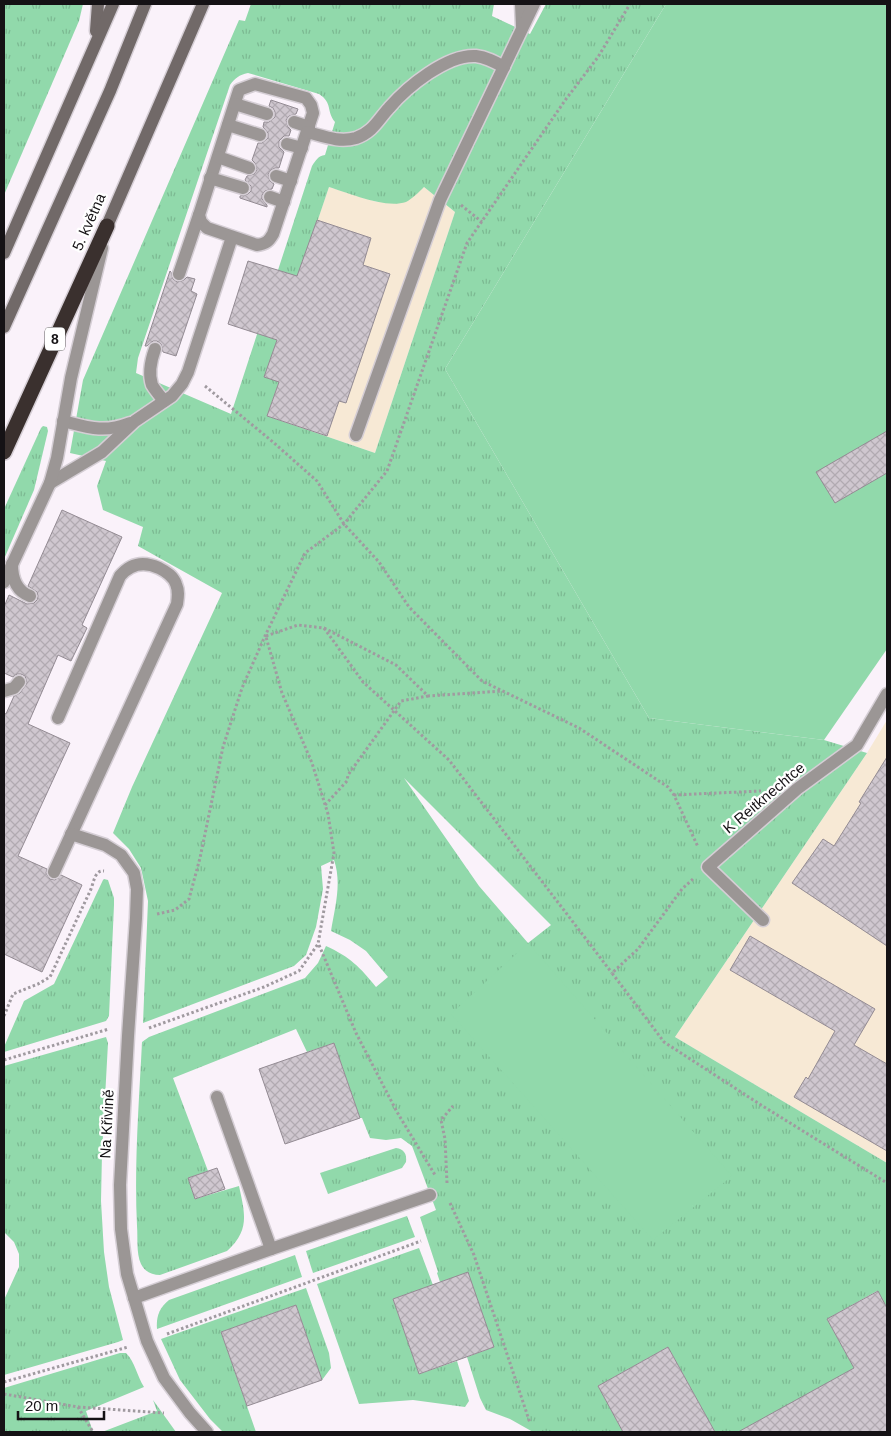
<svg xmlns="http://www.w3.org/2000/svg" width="891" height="1436" font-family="Helvetica,sans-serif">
<defs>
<pattern id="grass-tufts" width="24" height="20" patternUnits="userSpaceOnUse" patternTransform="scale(1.25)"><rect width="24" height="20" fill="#91d9ab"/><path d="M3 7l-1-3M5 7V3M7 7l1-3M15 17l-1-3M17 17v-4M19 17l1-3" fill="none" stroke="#7cb992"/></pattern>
<pattern id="building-cross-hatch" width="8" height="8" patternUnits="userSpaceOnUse" patternTransform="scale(1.25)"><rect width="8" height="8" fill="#cfc7cf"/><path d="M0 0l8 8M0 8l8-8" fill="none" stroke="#b1aab1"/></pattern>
</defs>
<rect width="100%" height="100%" fill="#faf2fa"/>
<g fill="#f7e9d5">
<path d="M329 187 377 202 407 201 424 187 455 212 375 453 267 416 264 377Z"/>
<path d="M887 720V1163L675 1037 867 753Z"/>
</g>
<g fill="url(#grass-tufts)" fill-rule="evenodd">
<path d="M4 4H83L79 21 4 195Z"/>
<path d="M251 4H494L492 16 530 34 546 4H666L445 369 649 718 824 740 867 753 675 1037 887 1163V1308L877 1291 827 1319 868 1393 756 1423 761 1432H715L668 1347 598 1386 623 1432H533L510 1419 486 1410 480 1398 467 1357 494 1347 468 1273 440 1282 437 1273 438 1272 420 1217 436 1210 412 1146 401 1138 386 1140 370 1138 362 1118H360L334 1043 307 1052 296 1029 173 1078 208 1171 188 1178 195 1199 239 1186C245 1214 250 1230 227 1251L160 1275C152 1275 145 1272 141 1264 136 1253 138 1238 137 1226 134 1165 139 1103 142 1042L149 1037 305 978 318 963 326 946C350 957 360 967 376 987L388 977 366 951 350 940 331 931C335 907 342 883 334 860L321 866 323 889 316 927 306 955 294 966 143 1023 148 901 141 868 129 849 113 833 132 787 222 593 138 546 143 527 103 510 97 486 106 461 70 453 83 380 239 20 245 21ZM248 73 319 94C333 103 326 111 335 122L325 155C318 156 316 160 312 166L231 414 136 373 138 358 230 85C235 78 239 75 248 73ZM329 187C349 193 385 209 406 202 412 199 419 192 424 187L455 212 375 453 267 416 279 382 265 376ZM404 778 551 925 528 943 479 886Z"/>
<path d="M43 426 47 427 48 431 34 490 4 559V509L41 428Z"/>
<path d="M104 879 108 880 114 898V905L109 1016 106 1021 4 1052V1047L24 1001 54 984 103 880Z"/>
<path d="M106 1037 108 1043 102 1153 101 1201 104 1252 109 1287 123 1340 118 1342 4 1375V1300L19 1267V1254L14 1242 4 1232V1066Z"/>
<path d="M396 1148C404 1149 407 1154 406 1162L402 1168 328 1194 320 1173Z"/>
<path d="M407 1216 415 1237 313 1273 306 1251Z"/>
<path d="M419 1248 433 1285 393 1299 419 1374 457 1361 469 1401 465 1407 413 1400 359 1404 317 1284Z"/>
<path d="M295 1255 302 1277 157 1329C156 1317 159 1308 169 1300Z"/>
<path d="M306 1288 329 1353 331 1368 322 1380 296 1305 221 1332 256 1432H223L210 1419 180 1380 161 1339Z"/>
<path d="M120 1353H126C135 1362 137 1376 144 1387L86 1411 93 1432H4V1388Z"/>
<path d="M153 1400 176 1432H102L157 1411Z"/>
</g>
<g fill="#91d9ab">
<path d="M666 4H887V649L824 740 649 718 445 369Z"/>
<path d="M528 943 732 1176 653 1240 451 1014Z"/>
</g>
<g fill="url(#building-cross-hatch)" stroke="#938b93">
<path d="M271 100 298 109 296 114 289 116 286 120 288 127 291 130 289 136H284L279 141V147L284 152 279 168H275L271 170 268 174 270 181 274 184 272 189 265 191 262 195V199L267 205V207L240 198V196L248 194 251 191V186L245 180 247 176 254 174 257 170 255 163 252 160 258 143H262L268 138V133L263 127 264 122H269L275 117V112L273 108 269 106Z"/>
<path d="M317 220 371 238 363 265 390 274 346 403 339 401 327 436 267 416 279 382 264 377 277 340 228 324 248 261 297 276Z"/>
<path d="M170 271 171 272 173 279 177 282 184 280 187 277 195 279 191 291 197 294 176 356 163 352 161 344 157 341H153L147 346H145Z"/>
<path d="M887 431V473L835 503 816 472Z"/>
<path d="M62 510 122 537 82 625 87 628 71 661 58 655 28 724 70 743 18 856 47 869 46 873 50 879 55 880 61 875 82 885 42 972 4 954V713L6 714 14 696 20 693 27 683 25 676 21 674H17L13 677 4 673V607L9 595 27 604 34 603 37 600 38 596 37 592 28 586Z"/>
<path d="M887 757V946L792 883 823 839 834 846 861 803 859 802Z"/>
<path d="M750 936 875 1009 854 1045 887 1064V1151L794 1097 806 1077 808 1079 835 1031 730 970Z"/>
<path d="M334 1043 360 1118 285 1144 259 1069Z"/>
<path d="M217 1168 225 1189 195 1199 188 1178Z"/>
<path d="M468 1272 494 1347 419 1374 393 1299Z"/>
<path d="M878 1291 887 1308V1432H738L854 1368 827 1319Z"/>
<path d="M296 1305 322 1380 247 1406 221 1332Z"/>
<path d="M668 1347 715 1432H623L598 1386Z"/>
</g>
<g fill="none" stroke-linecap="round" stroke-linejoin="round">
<g stroke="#d5ced5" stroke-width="15">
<g id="lane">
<path d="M521 4 522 26"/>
<path d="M255 84 306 98 311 105 313 113 273 234C269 241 266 244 257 245L207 228 201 222 199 215 239 90Z"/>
<path d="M235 104 267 114"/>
<path d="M294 122 309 127"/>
<path d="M228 125 260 135"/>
<path d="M307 132C323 136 339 143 356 138 373 132 378 120 389 108 407 87 447 54 476 56 486 57 495 62 504 67"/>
<path d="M287 144 302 148"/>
<path d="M218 157 249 168"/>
<path d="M276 176 291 181"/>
<path d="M210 178 243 188"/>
<path d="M270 197 284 202"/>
<path d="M179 274 199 215"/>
<path d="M155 349C151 360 148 373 152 385 155 390 160 396 164 401"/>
<path d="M63 421C90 428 104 433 130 423"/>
<path d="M356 435 440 200 534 4"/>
<path d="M50 483 102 452 135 421 172 396 182 384 188 372 232 237"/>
<path d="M12 564C12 578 16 591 30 596"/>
<path d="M4 582 50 483 57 458 71 378 102 248"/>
<path d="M4 691 14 688 19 682"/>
<path d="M54 872 177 604C178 597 179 591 176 584 173 576 167 572 159 568 144 561 131 563 120 576L58 718"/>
<path d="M217 1097 271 1249"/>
<path d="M134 1298 271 1249 430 1195"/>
</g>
</g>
<g stroke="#d5ced5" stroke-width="15">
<g id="street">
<path d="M71 834 105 845 121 855 134 873 137 889 136 918 128 1036 120 1185 121 1229 127 1274 147 1341 164 1378 190 1413 207 1432"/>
<path d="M763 920 708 867 797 789 857 745 887 694"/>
</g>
</g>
<g stroke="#d5ced5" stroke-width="15">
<g id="secondary">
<path d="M96 31 98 4"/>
<path d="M107 226 203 4"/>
<path d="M4 253 113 4"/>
<path d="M4 327 110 91 145 4"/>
</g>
</g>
<g stroke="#d5ced5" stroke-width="18">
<path id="highway" d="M4 452 107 226"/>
</g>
<g stroke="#a09aa0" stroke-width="3" stroke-dasharray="2.5 2.5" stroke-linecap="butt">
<path d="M461 205 482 222"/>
<path d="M205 386 273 442 317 481 344 524 379 562 409 607 482 681 579 728 668 787 674 795 698 847"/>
<path d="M324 628 396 665 428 696 502 691"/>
<path d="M266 636 298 625 324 628 363 682 449 760 612 973"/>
<path d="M674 795 761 791"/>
<path d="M325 805 347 781 348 775 401 701 428 696"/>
<path d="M693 879 682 889 638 949 612 973 664 1042 761 1105 887 1183"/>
<path d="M157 914 175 910 189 899 200 858 223 747 242 688 265 636 305 553 344 524 387 471 467 243 566 99 598 57 630 4"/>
<path d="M319 945 356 1033 397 1112 435 1175"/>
<path d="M4 1016 13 994 38 984 50 977 91 889C94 881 95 870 104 871"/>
<path d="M149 1028 264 987 299 971 318 944 334 853 328 814 312 763 282 693 266 637"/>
<path d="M4 1060 109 1029"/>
<path d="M447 1183 445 1139 441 1120 453 1106"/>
<path d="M450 1203 474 1255 530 1423"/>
<path d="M167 1334 421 1241"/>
<path d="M4 1382 128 1347"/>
<path d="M4 1394 78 1407 93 1432"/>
<path d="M78 1407 164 1413"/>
</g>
<use href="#lane" stroke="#9b9695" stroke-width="12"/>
<use href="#street" stroke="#9b9695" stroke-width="12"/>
<use href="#secondary" stroke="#716968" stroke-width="12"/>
<use href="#highway" stroke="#3a302e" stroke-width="15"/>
</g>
<g text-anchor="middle" stroke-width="4.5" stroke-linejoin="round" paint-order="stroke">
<rect fill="#fff" stroke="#5b595b" stroke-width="1" x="45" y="327.5" width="20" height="23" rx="4"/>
<g font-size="14" font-weight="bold" fill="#151215">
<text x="55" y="344">8</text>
</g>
<g font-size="15" fill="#151215" stroke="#fff">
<text transform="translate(89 222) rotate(-66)" y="5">5. května</text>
<text transform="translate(764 798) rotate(-40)" y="5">K Reitknechtce</text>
<text transform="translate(107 1124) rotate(-87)" y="5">Na Křivině</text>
</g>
</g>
<rect width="891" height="1436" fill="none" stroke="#151215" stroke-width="10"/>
<path d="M18 1411v8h86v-8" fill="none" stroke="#151215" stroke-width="2.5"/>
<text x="25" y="1411" font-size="15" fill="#151215" stroke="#ffffff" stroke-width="4" paint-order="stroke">20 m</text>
</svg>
